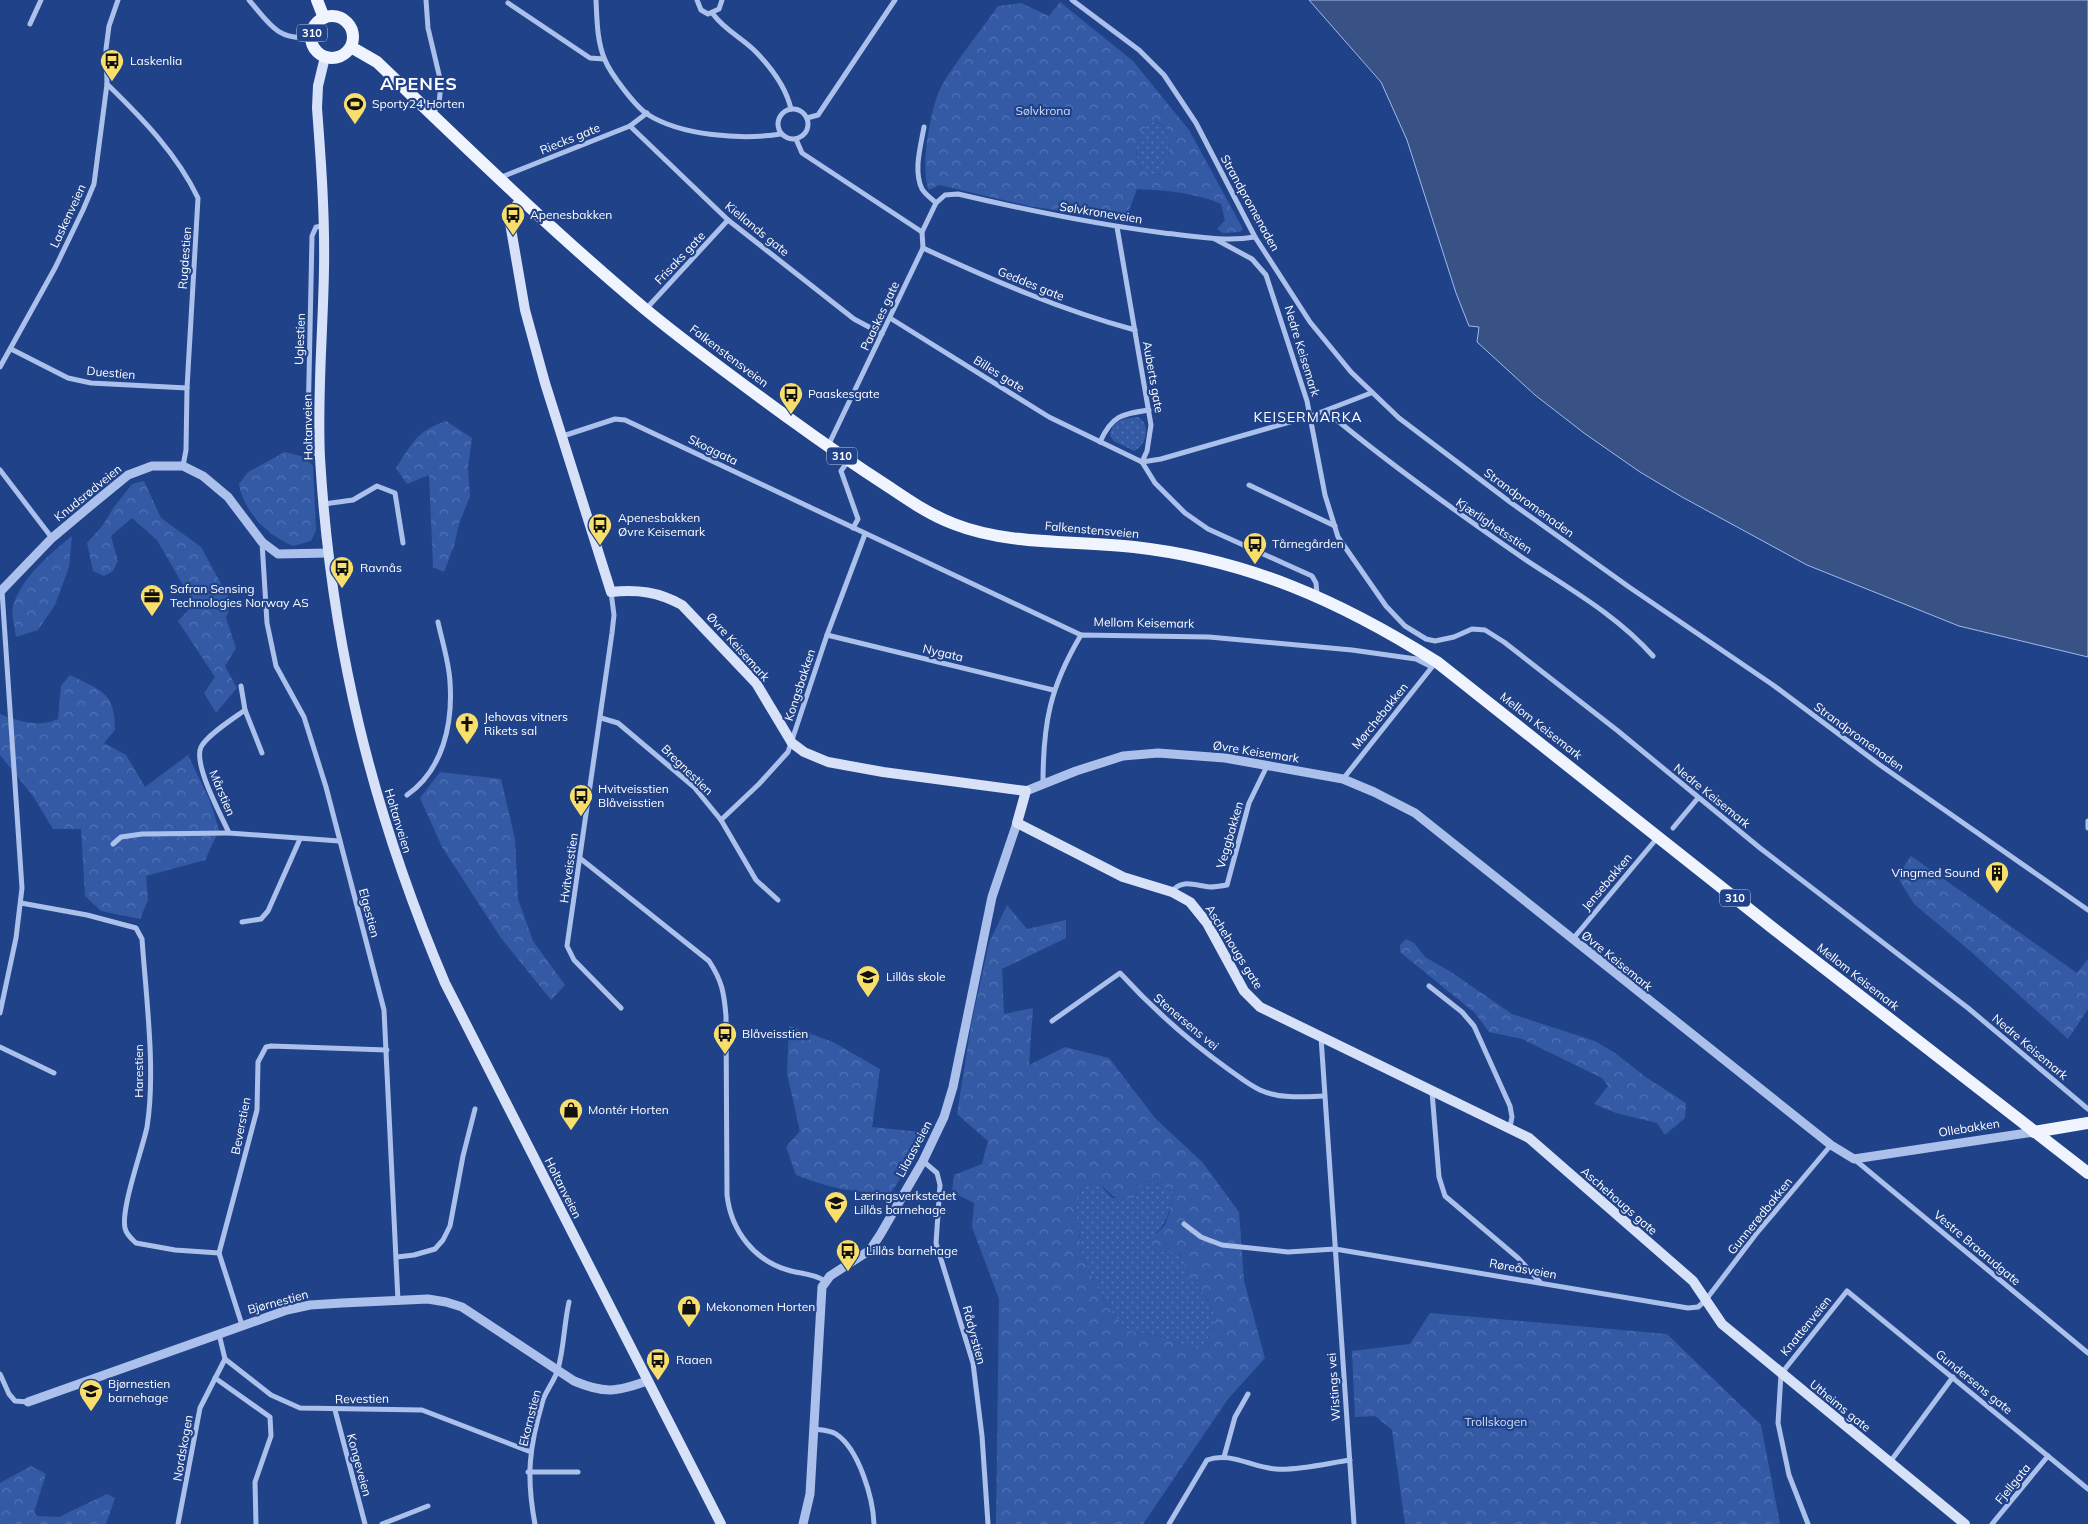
<svg xmlns="http://www.w3.org/2000/svg" width="2088" height="1524" font-family="Mulish,sans-serif">
<defs>
<pattern id="grass-dots" width="8" height="8" patternUnits="userSpaceOnUse" patternTransform="scale(1.25)"><rect width="8" height="8" fill="#345aa6"/><path d="M2 2h.1M6 6h.1" fill="none" stroke="#5273b3" stroke-width="1.8" stroke-linecap="round"/></pattern>
<pattern id="forest-crowns" width="20" height="18" patternUnits="userSpaceOnUse" patternTransform="scale(1.25)"><rect width="20" height="18" fill="#345aa6"/><path d="M2 6a3 3 0 1 1 6 0M12 15a3 3 0 1 1 6 0" fill="none" stroke="#5273b3"/></pattern>
</defs>
<rect width="100%" height="100%" fill="#204289"/>
<g fill="url(#grass-dots)">
<path d="M1154 121 1166 128C1170 146 1170 157 1162 174L1154 175 1142 170C1132 150 1134 131 1154 121Z"/>
<path d="M1138 417C1151 423 1147 446 1134 451L1114 441 1110 436C1112 419 1124 419 1138 417Z"/>
<path d="M1145 1180 1173 1191C1170 1208 1169 1221 1156 1233L1162 1251 1178 1253 1185 1260 1187 1277C1203 1289 1210 1301 1216 1320L1206 1342 1195 1350 1159 1336 1130 1331 1113 1314 1097 1287 1083 1258 1075 1209 1082 1188 1091 1184 1100 1185 1112 1198H1134Z"/>
</g>
<g fill="url(#forest-crowns)" fill-rule="evenodd">
<path d="M1060 2 1133 61 1189 130 1243 229 1240 232 1223 233 1217 229 1225 220 1221 204C1197 193 1165 190 1137 189L1125 221 1029 206 939 185 929 190C919 171 931 104 942 85 958 58 980 32 998 6L1021 3 1049 16ZM1155 121 1166 128C1170 146 1170 157 1162 174L1154 175 1142 170C1132 151 1134 130 1155 121Z"/>
<path d="M446 421 472 438 468 468 470 496 459 524 454 546 444 572 433 567 429 475 407 484 396 468C412 444 416 431 446 421Z"/>
<path d="M285 452 304 457 313 466 316 530 311 541 293 546C267 535 244 512 239 484L248 472Z"/>
<path d="M144 481 161 518 201 547 231 602 226 618 236 648 225 666 237 688 216 713 204 693 215 677 178 621 194 604 157 540 132 518 111 536 118 561 113 571 104 576 93 571 87 543 103 525 114 507 132 484Z"/>
<path d="M72 536 69 567 55 605 38 630 16 637C15 628 11 614 13 606 22 577 49 555 72 536Z"/>
<path d="M70 675C101 691 115 691 115 730L104 743 126 755 145 787 188 755 210 801 219 830 205 860 146 876 148 900 140 919 101 911 85 896 81 829H53L33 796 0 755V714C17 721 40 728 58 719L61 686Z"/>
<path d="M440 772 501 779 515 839 518 899 533 941 565 985 551 1000 501 938 442 847 420 798Z"/>
<path d="M1911 856 2077 973 2088 959V1009L2068 1039 1969 950 1914 904 1897 876Z"/>
<path d="M1007 905 1027 929 1066 920V938L1002 969 1004 1014 1033 1008 1029 1065 1065 1047 1109 1058 1155 1118 1203 1163 1239 1212 1244 1281 1265 1358 1228 1399 1143 1524H996L999 1299 972 1227 974 1203 952 1192 954 1175 982 1164 988 1141 957 1114 971 1025 989 943ZM1145 1180 1173 1191 1169 1214 1165 1225 1150 1240 1155 1251C1185 1254 1181 1248 1187 1277 1203 1289 1210 1301 1216 1320L1206 1342 1195 1350 1159 1336 1130 1331 1113 1314 1097 1287 1083 1258 1075 1209 1082 1188 1091 1184 1100 1185C1116 1197 1111 1201 1134 1198Z"/>
<path d="M1406 939 1414 943 1425 957 1451 972 1512 1014 1595 1041 1615 1053 1647 1078 1686 1103 1685 1118 1665 1135 1657 1123 1616 1113 1594 1104 1608 1086 1602 1078 1522 1039 1489 1032 1475 1013 1400 952V945Z"/>
<path d="M789 1026 833 1042 880 1069 872 1127 921 1132 909 1164 891 1193C855 1193 829 1188 796 1175L786 1147 800 1131 787 1074Z"/>
<path d="M1430 1313 1667 1334 1761 1425 1780 1524H1405L1392 1430 1375 1416 1355 1417 1352 1351 1410 1344Z"/>
<path d="M31 1466 46 1474 34 1512 37 1516 59 1517 107 1494 115 1498 106 1524H0V1483Z"/>
</g>
<path fill="#395286" stroke="#9fbaec" d="M1309 0H2088V657L1959 626 1807 565 1682 497 1640 472 1584 433 1535 395 1477 342 1479 327 1469 326 1456 293 1407 140 1381 82Z"/>
<g fill="none" stroke-linecap="round" stroke-linejoin="round">
<g stroke="#abc1eb" stroke-width="5">
<path d="M249 0C269 23 277 41 311 37"/>
<path d="M426 0 428 28 441 83 439 104 433 113"/>
<path d="M596 0C597 20 597 42 605 60 610 73 635 106 647 114 681 136 742 140 781 134"/>
<path d="M697 0 701 10 708 14 719 9 722 0"/>
<path d="M1072 0 1139 50 1164 75 1196 123 1255 237 1310 322 1351 372 1399 418 1510 502 1629 587 1773 685 1880 765 2088 910"/>
<path d="M508 3 590 58 604 59"/>
<path d="M713 14C724 29 740 37 754 50 770 66 786 87 791 109"/>
<path d="M30 24 41 0"/>
<path d="M107 84C142 118 177 154 198 198L187 388 186 450 183 466"/>
<circle cx="793" cy="124" r="15"/>
<path d="M807 118 818 115 895 0"/>
<path d="M630 126 728 220 854 319 882 334"/>
<path d="M924 127C921 145 913 171 922 189 925 194 932 199 936 203"/>
<path d="M796 139 802 153 922 232"/>
<path d="M499 178 630 126 647 113"/>
<path d="M1117 227 1151 425 1147 451 1142 462"/>
<path d="M1215 239 1252 259 1266 275 1307 401 1325 495 1338 537 1386 606 1405 626 1426 639 1435 641 1454 637 1472 629 1485 630 1504 642 1618 731 1760 848 1968 1008 2088 1109"/>
<path d="M923 248C992 280 1061 310 1135 330"/>
<path d="M646 309 728 220"/>
<path d="M890 318 1049 417 1142 462 1155 483 1185 513 1208 529 1312 576 1316 583 1317 594"/>
<path d="M11 349 68 378 91 383 187 388"/>
<path d="M0 367 55 268 83 210 94 184 107 84 106 49 109 26 118 0"/>
<path d="M1326 411C1389 464 1455 511 1523 558 1568 588 1617 615 1653 656"/>
<path d="M560 437 615 419 625 420 1081 635"/>
<path d="M1100 442C1112 415 1122 414 1149 410"/>
<path d="M828 446 923 248 922 232 936 203 945 195 958 194C1026 210 1094 224 1164 233 1194 236 1224 242 1255 237"/>
<path d="M320 455 312 452 308 425 312 236 316 227 323 226"/>
<path d="M848 461 841 471 858 519 853 528"/>
<path d="M1142 462 1161 459 1311 416 1371 393"/>
<path d="M0 470 52 538"/>
<path d="M1249 485 1335 526"/>
<path d="M324 504 353 500 377 486 395 493 403 543"/>
<path d="M262 542 267 623 276 666 304 717 326 787 384 1010 398 1301"/>
<path d="M611 592 614 615 612 633 567 946 574 960 621 1008"/>
<path d="M827 635 1053 690"/>
<path d="M241 686 245 710 262 753"/>
<path d="M245 710C234 718 207 735 201 747 193 764 221 815 229 833L339 841"/>
<path d="M601 718 618 723 694 787 721 820 756 880 778 900"/>
<path d="M1343 779 1432 667"/>
<path d="M1043 783C1043 723 1050 687 1081 635L1209 637 1352 650 1416 659 1432 667 1436 662"/>
<path d="M407 795C443 770 453 724 450 682 449 662 442 641 438 622"/>
<path d="M721 820 759 784 788 752 827 635 865 534"/>
<path d="M2088 821V828"/>
<path d="M1673 828 1698 798"/>
<path d="M113 844 121 837 142 834 229 833"/>
<path d="M581 859 709 961C722 981 724 992 726 1016L727 1195C731 1231 755 1262 791 1271 803 1274 814 1274 825 1281"/>
<path d="M1172 892C1181 878 1197 886 1210 887 1215 887 1221 886 1227 885L1249 803 1267 766"/>
<path d="M21 903 87 915 136 928 142 939C146 996 156 1072 147 1127 143 1148 118 1215 126 1231 128 1236 133 1240 136 1243L175 1250 219 1253"/>
<path d="M242 922 261 919 268 911 300 839"/>
<path d="M1572 940 1658 837"/>
<path d="M1429 986 1462 1012 1474 1026 1510 1106 1512 1117 1510 1127"/>
<path d="M0 1013 16 938 22 888 2 591"/>
<path d="M1052 1021 1120 973C1152 1008 1189 1041 1228 1069 1238 1076 1249 1085 1260 1090 1280 1099 1303 1097 1324 1096"/>
<path d="M1321 1037 1354 1524"/>
<path d="M0 1047 54 1073"/>
<path d="M1432 1092 1439 1177 1445 1196 1518 1258 1540 1282"/>
<path d="M1854 1159 2088 1353"/>
<path d="M923 1161 937 1173 940 1185 936 1243 973 1363 982 1436 988 1524"/>
<path d="M1184 1224 1201 1237 1222 1245 1288 1252 1335 1249 1688 1308 1698 1307 1705 1301 1756 1234 1831 1145"/>
<path d="M397 1257 414 1255 435 1249 443 1240 450 1226 463 1156 475 1109"/>
<path d="M242 1325 219 1253 257 1110 258 1062 266 1047 271 1046 387 1050"/>
<path d="M219 1334 225 1359 271 1395 300 1408 422 1410 531 1452"/>
<path d="M0 1374 9 1394 15 1401 28 1402"/>
<path d="M215 1378 270 1417 271 1436 255 1482 256 1524"/>
<path d="M335 1410 365 1524"/>
<path d="M813 1429C821 1430 830 1430 836 1434 859 1449 873 1498 874 1524"/>
<path d="M1224 1457 1235 1417 1248 1394"/>
<path d="M1890 1462 1953 1377"/>
<path d="M528 1472H578"/>
<path d="M178 1524 200 1408 225 1359"/>
<path d="M382 1524 428 1506"/>
<path d="M535 1524C526 1477 529 1447 543 1400 547 1389 555 1380 558 1369 564 1348 564 1324 569 1302"/>
<path d="M1169 1524 1207 1460C1230 1451 1253 1468 1276 1469 1296 1471 1329 1463 1350 1460"/>
<path d="M1808 1524 1789 1475 1778 1423 1781 1374 1847 1291 2088 1489"/>
<path d="M1992 1524 2048 1456"/>
</g>
<g stroke="#abc1eb" stroke-width="9">
<path d="M0 592 52 538 95 502 128 475 152 466H183L203 476 228 497 262 542 278 554 328 553"/>
<path d="M1026 791 1076 771 1123 756 1158 753 1225 758 1343 779 1374 792 1415 813 1831 1145 1854 1159 2034 1132"/>
<path d="M28 1402 287 1310 310 1305 342 1303 428 1299 446 1302 462 1307 574 1381C605 1394 616 1392 647 1381"/>
<path d="M803 1524 810 1494 822 1287 830 1276 870 1250 880 1235 923 1161 944 1117 953 1087 992 897 1017 823"/>
</g>
<g stroke="#d7e2f8" stroke-width="10">
<path d="M325 57 318 86 317 108C321 161 325 216 324 269 323 332 317 395 320 458 331 645 372 811 445 983L721 1524"/>
<path d="M521 199 511 213 510 223 525 310 545 383 611 592C637 589 659 592 682 605L756 683 792 743 804 752 828 762 883 772 1026 791 1017 823 1123 877 1172 892 1190 902 1207 923 1244 991 1260 1007 1529 1138 1693 1281 1722 1324 1965 1524"/>
</g>
<g stroke="#f0f4fe" stroke-width="12">
<path d="M317 0 324 18"/>
<circle cx="332" cy="37" r="21"/>
<path d="M351 47 377 62C465 146 552 231 645 309 692 348 741 383 790 419 823 443 855 465 889 487 910 501 930 515 954 524 1010 546 1075 540 1134 547 1249 560 1340 601 1437 662L1774 929 2088 1173"/>
<path d="M2034 1132 2088 1123"/>
</g>
</g>
<defs>
<g id="bus-pin" transform="scale(1.25)"><path d="M0 17L-7.5 6A9.5 9.5 0 1 1 7.5 6Z" fill="#f8df6c" stroke="#204289"/><path d="M-5-6H5V4H4V6H2V4H-2V6H-4V4H-5ZM-3.5-4V0h7V-4ZM-3.5 1.2v1.5H-2V1.2ZM2 1.2v1.5H3.5V1.2Z" fill="#111"/></g>
<g id="stadium-pin" transform="scale(1.25)"><path d="M0 17L-7.5 6A9.5 9.5 0 1 1 7.5 6Z" fill="#f8df6c" stroke="#204289"/><path d="M0-5a6.5 5 0 1 0 0 10a6.5 5 0 1 0 0-10ZM-3.5-1.8h7v3.6h-7Z" fill="#111"/></g>
<g id="office-pin" transform="scale(1.25)"><path d="M0 17L-7.5 6A9.5 9.5 0 1 1 7.5 6Z" fill="#f8df6c" stroke="#204289"/><path d="M-6-3h4V-5.5h4V-3h4V5H-6ZM-1-4.5V-3h2v-1.5ZM-6 0V1H6V0Z" fill="#111"/></g>
<g id="church-pin" transform="scale(1.25)"><path d="M0 17L-7.5 6A9.5 9.5 0 1 1 7.5 6Z" fill="#f8df6c" stroke="#204289"/><path d="M-1.2-6h2.4v3.5h3.3v2.4h-3.3V6h-2.4V-.1h-3.3v-2.4h3.3Z" fill="#111"/></g>
<g id="building-pin" transform="scale(1.25)"><path d="M0 17L-7.5 6A9.5 9.5 0 1 1 7.5 6Z" fill="#f8df6c" stroke="#204289"/><path d="M-4-6H4V6H1V3H-1V6H-4ZM-2.5-4.3h1.7v1.8h-1.7ZM.8-4.3h1.7v1.8H.8ZM-2.5-1h1.7V.8h-1.7ZM.8-1h1.7V.8H.8Z" fill="#111"/></g>
<g id="school-pin" transform="scale(1.25)"><path d="M0 17L-7.5 6A9.5 9.5 0 1 1 7.5 6Z" fill="#f8df6c" stroke="#204289"/><path d="M0-5L7-2L0 1L-7-2ZM-4 1L0 2.5L4 1V4Q0 6-4 4Z" fill="#111"/></g>
<g id="shop-pin" transform="scale(1.25)"><path d="M0 17L-7.5 6A9.5 9.5 0 1 1 7.5 6Z" fill="#f8df6c" stroke="#204289"/><path d="M-5-2.5h2.3a2.7 3.5 0 0 1 5.4 0H5L5.5 6h-11ZM-1.5-2.5h3a1.5 2.3 0 0 0-3 0Z" fill="#111"/></g>
</defs>
<g fill-rule="evenodd">
<use href="#bus-pin" x="112" y="61"/>
<use href="#stadium-pin" x="355" y="104"/>
<use href="#bus-pin" x="513" y="215"/>
<use href="#bus-pin" x="791" y="394"/>
<use href="#bus-pin" x="600" y="525"/>
<use href="#bus-pin" x="1255" y="544"/>
<use href="#bus-pin" x="342" y="568"/>
<use href="#office-pin" x="152" y="596"/>
<use href="#church-pin" x="467" y="724"/>
<use href="#bus-pin" x="581" y="796"/>
<use href="#building-pin" x="1997" y="873"/>
<use href="#school-pin" x="868" y="977"/>
<use href="#bus-pin" x="725" y="1034"/>
<use href="#shop-pin" x="571" y="1110"/>
<use href="#school-pin" x="836" y="1203"/>
<use href="#bus-pin" x="848" y="1251"/>
<use href="#shop-pin" x="689" y="1307"/>
<use href="#bus-pin" x="658" y="1360"/>
<use href="#school-pin" x="91" y="1391"/>
</g>
<g text-anchor="middle" stroke-width="4.5" stroke-linejoin="round" paint-order="stroke">
<g fill="#204289" stroke="#bcc6dc" stroke-width="1">
<rect x="297" y="24.5" width="30" height="17" rx="4"/>
<rect x="827" y="447.5" width="30" height="17" rx="4"/>
<rect x="1720" y="889.5" width="30" height="17" rx="4"/>
</g>
<g font-size="11" font-weight="bold" fill="#fff">
<text x="312" y="37">310</text>
<text x="842" y="460">310</text>
<text x="1735" y="902">310</text>
</g>
<g font-size="12" fill="#fff" stroke="#204289" text-anchor="start">
<text x="130" y="65">Laskenlia</text>
<text x="372" y="108">Sporty24 Horten</text>
<text x="530" y="219">Apenesbakken</text>
<text x="808" y="398">Paaskesgate</text>
<text x="618" y="522">Apenesbakken<tspan x="618" dy="14">Øvre Keisemark</tspan></text>
<text x="1272" y="548">Tårnegården</text>
<text x="360" y="572">Ravnås</text>
<text x="170" y="593">Safran Sensing<tspan x="170" dy="14">Technologies Norway AS</tspan></text>
<text x="484" y="721">Jehovas vitners<tspan x="484" dy="14">Rikets sal</tspan></text>
<text x="598" y="793">Hvitveisstien<tspan x="598" dy="14">Blåveisstien</tspan></text>
<text x="1980" y="877" text-anchor="end">Vingmed Sound</text>
<text x="886" y="981">Lillås skole</text>
<text x="742" y="1038">Blåveisstien</text>
<text x="588" y="1114">Montér Horten</text>
<text x="854" y="1200">Læringsverkstedet<tspan x="854" dy="14">Lillås barnehage</tspan></text>
<text x="866" y="1255">Lillås barnehage</text>
<text x="706" y="1311">Mekonomen Horten</text>
<text x="676" y="1364">Raaen</text>
<text x="108" y="1388">Bjørnestien<tspan x="108" dy="14">barnehage</tspan></text>
</g>
<g font-size="12" fill="#d0def8" stroke="#204289">
<text x="1043" y="115">Sølvkrona</text>
<text x="1496" y="1426">Trollskogen</text>
</g>
<g font-size="12" fill="#fff" stroke="#204289">
<text transform="translate(570 139) rotate(-22)" y="4">Riecks gate</text>
<text transform="translate(1250 203) rotate(61)" y="4">Strandpromenaden</text>
<text transform="translate(1101 213) rotate(9)" y="4">Sølvkroneveien</text>
<text transform="translate(68 216) rotate(-65)" y="4">Laskenveien</text>
<text transform="translate(757 229) rotate(39)" y="4">Kiellands gate</text>
<text transform="translate(185 258) rotate(-86)" y="4">Rugdestien</text>
<text transform="translate(680 258) rotate(-47)" y="4">Frisaks gate</text>
<text transform="translate(1031 284) rotate(22)" y="4">Geddes gate</text>
<text transform="translate(880 316) rotate(-65)" y="4">Paaskes gate</text>
<text transform="translate(300 339) rotate(-88)" y="4">Uglestien</text>
<text transform="translate(1302 351) rotate(73)" y="4">Nedre Keisemark</text>
<text transform="translate(729 356) rotate(37)" y="4">Falkenstensveien</text>
<text transform="translate(111 373) rotate(5)" y="4">Duestien</text>
<text transform="translate(999 374) rotate(32)" y="4">Billes gate</text>
<text transform="translate(1153 377) rotate(80)" y="4">Auberts gate</text>
<text transform="translate(308 427) rotate(-91)" y="4">Holtanveien</text>
<text transform="translate(713 450) rotate(26)" y="4">Skoggata</text>
<text transform="translate(88 493) rotate(-39)" y="4">Knudsrødveien</text>
<text transform="translate(1529 503) rotate(36)" y="4">Strandpromenaden</text>
<text transform="translate(1494 526) rotate(34)" y="4">Kjærlighetsstien</text>
<text transform="translate(1092 530) rotate(5)" y="4">Falkenstensveien</text>
<text transform="translate(1144 623) rotate(1)" y="4">Mellom Keisemark</text>
<text transform="translate(738 647) rotate(48)" y="4">Øvre Keisemark</text>
<text transform="translate(943 653) rotate(13)" y="4">Nygata</text>
<text transform="translate(800 685) rotate(-72)" y="4">Kongsbakken</text>
<text transform="translate(1380 716) rotate(-51)" y="4">Mørchebakken</text>
<text transform="translate(1541 726) rotate(38)" y="4">Mellom Keisemark</text>
<text transform="translate(1859 737) rotate(36)" y="4">Strandpromenaden</text>
<text transform="translate(1256 752) rotate(9)" y="4">Øvre Keisemark</text>
<text transform="translate(687 770) rotate(44)" y="4">Bregnestien</text>
<text transform="translate(222 793) rotate(67)" y="4">Mårstien</text>
<text transform="translate(1712 796) rotate(39)" y="4">Nedre Keisemark</text>
<text transform="translate(398 821) rotate(73)" y="4">Holtanveien</text>
<text transform="translate(1230 835) rotate(-74)" y="4">Veggbakken</text>
<text transform="translate(569 868) rotate(-82)" y="4">Hvitveisstien</text>
<text transform="translate(1607 882) rotate(-50)" y="4">Jensebakken</text>
<text transform="translate(369 913) rotate(75)" y="4">Elgestien</text>
<text transform="translate(1234 947) rotate(58)" y="4">Aschehougs gate</text>
<text transform="translate(1617 961) rotate(39)" y="4">Øvre Keisemark</text>
<text transform="translate(1858 977) rotate(38)" y="4">Mellom Keisemark</text>
<text transform="translate(1186 1022) rotate(40)" y="4">Stenersens vei</text>
<text transform="translate(2030 1047) rotate(40)" y="4">Nedre Keisemark</text>
<text transform="translate(139 1071) rotate(-90)" y="4">Harestien</text>
<text transform="translate(241 1126) rotate(-79)" y="4">Beverstien</text>
<text transform="translate(1969 1128) rotate(-9)" y="4">Ollebakken</text>
<text transform="translate(914 1149) rotate(-62)" y="4">Lilaasveien</text>
<text transform="translate(563 1188) rotate(63)" y="4">Holtanveien</text>
<text transform="translate(1619 1201) rotate(41)" y="4">Aschehougs gate</text>
<text transform="translate(1760 1216) rotate(-51)" y="4">Gunnerødbakken</text>
<text transform="translate(1977 1248) rotate(40)" y="4">Vestre Braarudgate</text>
<text transform="translate(1523 1269) rotate(10)" y="4">Røreåsveien</text>
<text transform="translate(278 1302) rotate(-15)" y="4">Bjørnestien</text>
<text transform="translate(1806 1326) rotate(-51)" y="4">Knattenveien</text>
<text transform="translate(974 1335) rotate(75)" y="4">Rådyrstien</text>
<text transform="translate(1974 1382) rotate(39)" y="4">Gundersens gate</text>
<text transform="translate(1334 1387) rotate(-94)" y="4">Wistings vei</text>
<text transform="translate(362 1399) rotate(-1)" y="4">Revestien</text>
<text transform="translate(1840 1406) rotate(39)" y="4">Utheims gate</text>
<text transform="translate(530 1418) rotate(-76)" y="4">Ekornstien</text>
<text transform="translate(183 1448) rotate(-80)" y="4">Nordskogen</text>
<text transform="translate(359 1465) rotate(75)" y="4">Kongeveien</text>
<text transform="translate(2013 1484) rotate(-51)" y="4">Fjellgata</text>
</g>
<g font-size="14" letter-spacing="1" fill="#fff" stroke="#204289">
<text x="1308" y="422">KEISERMARKA</text>
</g>
<g font-size="18" font-weight="bold" letter-spacing="1" fill="#fff" stroke="#204289">
<text x="419" y="90">APENES</text>
</g>
</g>
</svg>
